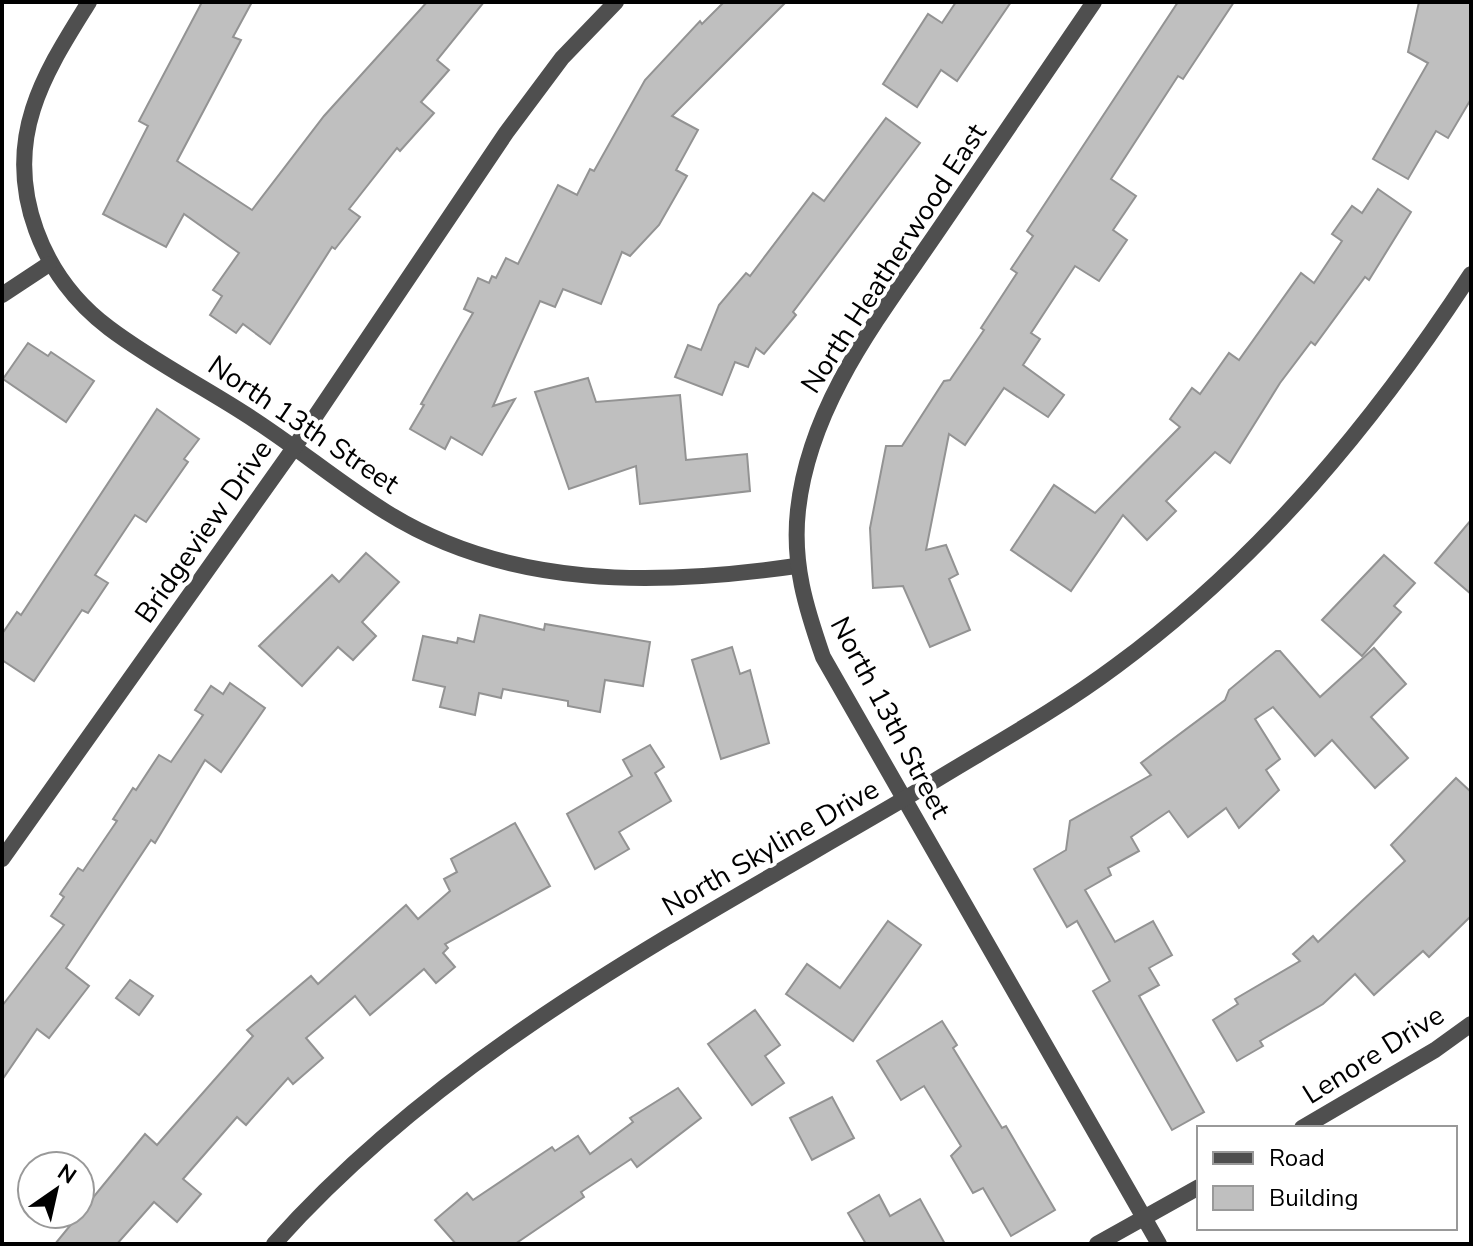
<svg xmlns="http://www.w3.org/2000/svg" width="1473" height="1246" font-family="'Nunito Sans',sans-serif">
<rect width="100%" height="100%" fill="#fff"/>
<g fill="#bfbfbf" stroke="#939393" stroke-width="2">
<path d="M202 2H252L233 37 241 40 177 161 252 210 324 116 427 2H484L437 60 449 70 421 102 434 113 400 151 397 148 349 209 360 217 335 249 332 247 270 344 243 324 236 333 210 315 222 296 213 290 239 253 184 214 166 247 103 214 148 126 139 121Z"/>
<path d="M724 2H786L672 116 698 130 676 170 687 176 659 225 630 256 622 252 601 304 563 289 555 307 540 301 493 406 515 399 482 455 451 437 445 449 410 429 424 405 421 404 473 313 464 309 478 278 489 283 492 276 496 278 506 258 518 264 558 185 577 195 590 169 594 171 645 80 700 21 702 24Z"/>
<path d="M956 2H1011L957 81 941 70 917 107 883 84 928 14 942 23Z"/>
<path d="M1178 2H1234L1183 79 1178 76 1111 179 1136 196 1113 230 1127 240 1099 281 1075 266 1031 333 1040 339 1023 365 1064 395 1048 417 1004 388 965 445 949 434 926 550 946 545 958 574 949 579 970 630 930 647 903 586 873 588 870 528 886 446H902L944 381 950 380 984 330 981 328 1017 273 1011 269 1033 236 1027 231Z"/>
<path d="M1419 2H1471V99L1448 138 1436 131 1408 179 1373 159 1428 63 1408 52Z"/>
<path d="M886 118 920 143 793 312 796 315 764 354 756 348 748 367 735 362 722 395 675 377 688 345 701 350 719 305 746 273 750 276 813 193 824 201Z"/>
<path d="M1378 189 1411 212 1369 280 1365 277 1315 345 1311 342 1280 383 1230 463 1215 452 1166 501 1176 511 1147 540 1123 515 1071 591 1011 550 1054 485 1095 513 1180 427 1170 419 1192 388 1200 394 1229 353 1239 360 1301 273 1314 283 1342 241 1332 234 1352 206 1362 213Z"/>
<path d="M28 343 48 356 51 352 94 381 66 422 3 379Z"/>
<path d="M588 378 596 402 680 395 686 460 747 454 750 491 640 504 636 466 569 489 535 392Z"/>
<path d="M157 409 199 439 184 459 188 462 146 522 135 515 95 575 108 583 88 613 82 610 34 681 2 660V634L17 612 21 615Z"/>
<path d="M1471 520V594L1435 563Z"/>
<path d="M366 553 399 582 362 622 376 636 353 660 338 647 302 686 259 646 332 575 339 582Z"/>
<path d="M1384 555 1415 583 1394 606 1401 612 1362 656 1322 620Z"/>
<path d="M480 615 544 630 545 624 650 642 643 686 605 680 600 712 568 706V701L503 689 501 698 479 693 475 715 440 707 445 687 413 680 423 636 457 643 458 638 474 642Z"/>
<path d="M732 647 740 674 750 670 769 743 721 759 692 660Z"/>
<path d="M1374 648 1406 684 1371 717 1408 758 1375 788 1332 740 1315 756 1273 707 1255 719 1280 759 1266 770 1279 790 1239 828 1226 808 1188 837 1169 811 1131 837 1139 851 1108 868 1111 875 1085 890 1115 942 1153 921 1172 955 1149 968 1159 985 1139 996 1204 1112 1172 1130 1093 991 1110 981 1077 921 1067 927 1034 869 1066 850 1070 821 1151 775 1141 763 1225 700 1229 690 1276 651H1280L1320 697Z"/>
<path d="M230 683 265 708 221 772 205 760 155 843 151 840 66 968 89 986 49 1038 37 1029 2 1080V1006L64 925 51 916 64 897 60 894 78 868 83 871 117 821 113 819 133 788 136 790 159 755 171 762 203 715 195 710 211 686 223 694Z"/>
<path d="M650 745 664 767 655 773 671 801 619 832 629 849 595 869 567 814 632 776 623 760Z"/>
<path d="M1456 778 1471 792V916L1429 957 1423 951 1374 995 1355 974 1323 1004 1260 1041 1263 1046 1237 1061 1213 1020 1238 1004 1235 999 1300 961 1293 954 1313 936 1318 942 1405 861 1391 845Z"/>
<path d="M515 823 550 886 445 944 448 948 443 953 455 967 436 983 424 969 370 1015 355 996 306 1038 323 1058 293 1084 288 1078 246 1125 237 1117 183 1179 201 1194 177 1222 154 1202 117 1244H55L145 1134 157 1145 253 1036 247 1030 311 976 318 984 406 905 418 919 450 891 444 879 457 872 451 859Z"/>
<path d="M888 921 921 945 853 1041 786 994 807 964 840 988Z"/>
<path d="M130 980 153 996 139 1015 116 998Z"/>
<path d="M755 1010 780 1045 765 1056 784 1083 752 1105 708 1044Z"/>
<path d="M942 1021 957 1045 953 1048 1002 1128 1006 1126 1055 1210 1011 1236 983 1188 973 1193 951 1156 961 1146 924 1086 901 1100 877 1061Z"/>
<path d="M678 1088 701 1118 637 1167 631 1159 581 1192 584 1197 515 1244H456L435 1220 467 1193 473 1200 552 1147 555 1151 578 1136 590 1154 633 1122 630 1118Z"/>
<path d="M832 1097 854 1138 812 1160 790 1118Z"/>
<path d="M879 1195 890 1216 920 1199 945 1244H866L848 1213Z"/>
</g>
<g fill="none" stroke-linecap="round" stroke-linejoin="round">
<g stroke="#4f4f4f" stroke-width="16">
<path d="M89 2C68 36 45 71 33 109 7 190 42 278 109 328 150 359 198 384 242 412 292 443 336 481 386 512 509 589 657 586 796 566"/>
<path d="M1094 2C1044 75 994 149 944 222 884 311 810 400 798 510 792 564 806 608 823 657L1159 1244"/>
<path d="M2 295 49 264"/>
<path d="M2 859 296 445 506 133 562 58 616 2"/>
<path d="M1302 1128 1435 1050 1471 1024"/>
<path d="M274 1244C455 1041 701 920 931 783 993 745 1057 710 1116 666 1261 559 1373 424 1471 274"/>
<path d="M1097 1244 1199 1187"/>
</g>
</g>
<g text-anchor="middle" stroke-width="8" stroke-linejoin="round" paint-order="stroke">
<g font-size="28" fill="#000" stroke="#fff">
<text transform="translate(893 258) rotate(-57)" y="10">North Heatherwood East</text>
<text transform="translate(304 424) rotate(34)" y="10">North 13th Street</text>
<text transform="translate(203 531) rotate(-55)" y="10">Bridgeview Drive</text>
<text transform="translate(891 717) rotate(62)" y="10">North 13th Street</text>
<text transform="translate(770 847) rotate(-30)" y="10">North Skyline Drive</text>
<text transform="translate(1373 1054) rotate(-32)" y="10">Lenore Drive</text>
</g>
</g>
<rect width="1473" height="1246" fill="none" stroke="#000000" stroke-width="8"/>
<rect x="1197" y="1126" width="260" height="104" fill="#ffffff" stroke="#999999" stroke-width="2"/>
<rect x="1213" y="1152" width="40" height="12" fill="#4f4f4f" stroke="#999999" stroke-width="2"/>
<text x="1269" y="1166" font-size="24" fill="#000000">Road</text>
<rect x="1213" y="1186" width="40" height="24" fill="#bfbfbf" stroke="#999999" stroke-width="2"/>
<text x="1269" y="1206" font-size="24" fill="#000000">Building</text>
<g transform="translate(56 1190) rotate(34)"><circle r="38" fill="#ffffff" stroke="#999999" stroke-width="2"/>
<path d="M0-6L14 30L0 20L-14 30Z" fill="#000000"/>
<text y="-12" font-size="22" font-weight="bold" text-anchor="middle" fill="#000000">N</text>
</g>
</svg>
